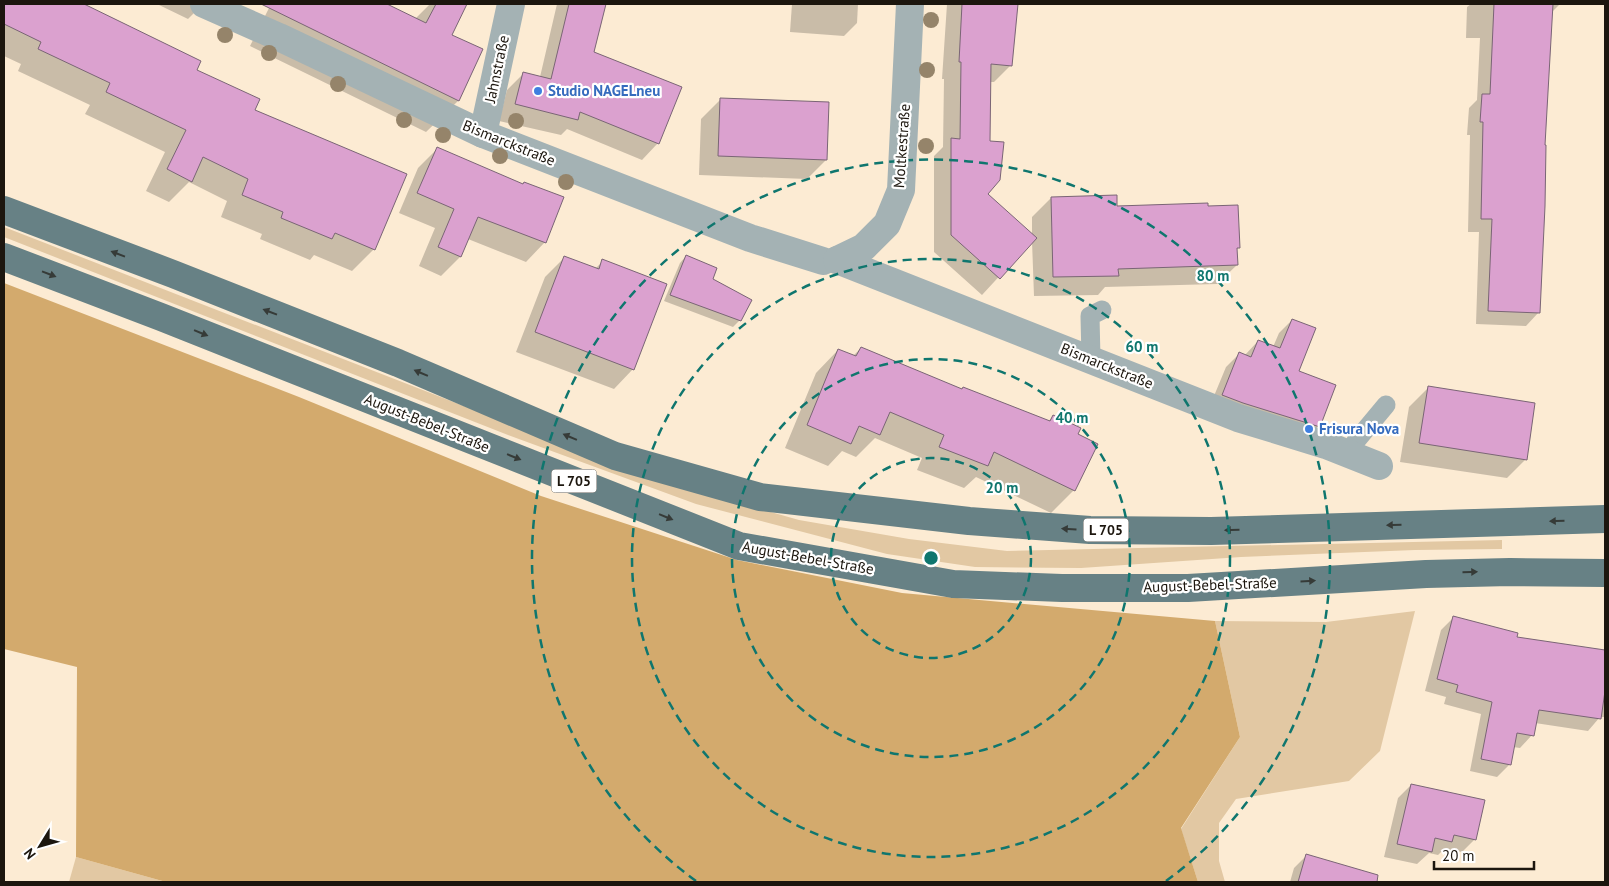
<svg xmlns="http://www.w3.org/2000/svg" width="1609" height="886" font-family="'PT Sans',sans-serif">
<rect width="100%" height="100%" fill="#fcebd3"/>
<g fill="#e2c8a3">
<path d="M4 227 646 477 799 520 909 539 1007 551 1502 540V549L1415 550 1241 557 1081 568 975 567 887 554 696 504 508 435 4 237Z"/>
<path d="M1415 611 1380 751 1349 781 1236 799 1219 823V861L1225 882H1198L1181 829 1240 737 1215 621 1326 622Z"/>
<path d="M76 857 166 882H69Z"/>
</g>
<path fill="#d3aa6d" d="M4 283 299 397 541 496 737 560 902 593 1215 621 1240 737 1181 828 1198 882H166L76 857 77 667 4 649Z"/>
<g fill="#0003">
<path d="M4 4H80L200 61 195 70 253 111 405 174 374 249 352 271 314 255 310 260 260 239 262 234 221 217 227 201 189 182 169 202 146 191 165 152 85 114 90 105 18 71 21 64 4 56Z"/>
<path d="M157 4H203L188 19Z"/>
<path d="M271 4H384L415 19 430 4H466L450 35 481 50 458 101 426 132 250 46Z"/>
<path d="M557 4H605L593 53 658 143 642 160 567 129 561 135 499 121 507 90 523 74 540 77Z"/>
<path d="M792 4H858L857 23 844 36 790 32Z"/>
<path d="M947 4H1017L1011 65 994 82H990L986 194 1032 236V217L1051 198 1116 207 1238 248 1236 250 1237 265 1217 284 1105 287 1098 295 1034 296 1032 241 982 295 934 252V156L943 147 944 79H942Z"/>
<path d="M1471 4H1560L1552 12 1543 146 1539 312 1526 326 1476 324 1479 232H1468L1470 135H1467L1469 108 1477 100 1480 38H1466L1467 7Z"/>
<path d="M720 100 826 160 807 179 699 175 701 119Z"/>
<path d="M437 149 545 242 526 262 468 239 460 257 441 276 419 266 435 228 399 213 418 168Z"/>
<path d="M686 256 740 320 733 327 664 301 680 263Z"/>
<path d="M565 257 595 269 603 261 633 369 614 389 516 352 545 277Z"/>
<path d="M1292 320 1298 372 1319 426 1305 440 1209 408 1226 367 1239 354 1245 355 1258 341 1273 347 1279 333Z"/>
<path d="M861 348 961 390 1048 422 1053 416 1077 435 1074 490 1051 513 976 477 964 488 917 470 922 458 875 438 856 457 842 451 828 466 785 448 816 373 838 350 853 356Z"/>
<path d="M1428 388 1526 459 1507 478 1400 462 1409 407Z"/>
<path d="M1454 617 1516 638 1605 651V717H1600L1588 731 1535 723 1532 735 1520 748 1513 747 1510 764 1497 777 1470 771 1481 714 1444 704 1446 697 1425 691 1441 630Z"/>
<path d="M1411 785 1475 839 1462 852 1444 849 1438 855 1429 853 1417 864 1384 857 1398 798Z"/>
<path d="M1307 855 1328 880 1334 882H1290L1294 868Z"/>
</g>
<g fill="#dba1cf" stroke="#7a6575">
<path d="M4 4H84L201 61 197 70 260 99 255 110 407 174 375 250 335 233 332 239 281 218 283 212 242 195 248 179 203 157 192 182 167 169 186 130 106 92 110 83 38 49 41 42 4 24Z"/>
<path d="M261 4H387L426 23 436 4H467L452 35 483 49 459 101Z"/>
<path d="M569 4H606L594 52 682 87 659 144 580 112 578 120 515 104 523 72 551 79Z"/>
<path d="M962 4H1018L1012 66 991 64 990 141 1004 142 1000 180 988 194 1037 238 1000 279 951 235V138L960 139 961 62H959Z"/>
<path d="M1494 4H1553L1545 145H1546L1545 206 1540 313 1488 311 1492 219H1481L1483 122H1480L1482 94H1490Z"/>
<path d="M720 98 829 102 827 160 718 156Z"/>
<path d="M437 147 523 184 524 182 564 197 546 243 478 217 461 257 438 247 454 209 417 193Z"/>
<path d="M1117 195V206L1208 203V206L1238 205 1240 248H1237L1238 265 1118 269 1119 276 1053 277 1051 197Z"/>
<path d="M686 255 717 268 713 279 752 300 741 321 670 295Z"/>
<path d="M564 256 599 269 602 259 667 284 634 370 535 332Z"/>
<path d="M1292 319 1316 328 1299 371 1336 385 1320 427 1243 403 1222 395 1239 352 1251 357 1258 340 1280 348Z"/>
<path d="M861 347 962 389 963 387 1050 421 1053 415 1081 428 1078 434 1098 444 1075 491 994 452 988 466 939 447 944 435 890 412 880 435 859 426 851 444 807 425 838 349 856 356Z"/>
<path d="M1428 386 1535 403 1527 460 1419 443Z"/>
<path d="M1453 616 1518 633 1517 637 1605 650V691L1601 719 1539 710 1534 736 1517 733 1511 765 1481 759 1492 702 1456 692 1458 685 1437 679Z"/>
<path d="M1411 784 1485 800 1476 840 1454 835 1452 842 1435 838 1432 852 1397 844Z"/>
<path d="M1306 854 1378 875 1377 882H1298Z"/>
</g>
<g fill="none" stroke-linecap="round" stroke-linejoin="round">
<g stroke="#a4b2b4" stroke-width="19">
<path d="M1091 359 1090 316 1102 310"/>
<path d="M1349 454 1356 441 1386 405"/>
</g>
<g stroke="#a4b2b4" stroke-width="28">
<path d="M204 4 279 37 483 134 750 238 823 261"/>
<path d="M483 134 511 4"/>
<path d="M837 260 1238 418 1326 445 1379 466"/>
<path d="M837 260 864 247 887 224 901 190 910 4"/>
</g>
<g stroke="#678185" stroke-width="28">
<path d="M4 210 173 274 398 363 615 456 760 497 969 521 1090 530 1211 531 1605 519"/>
<path d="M4 257 161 317 739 546 953 584 1062 588H1188L1426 574 1510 572 1605 573"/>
</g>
</g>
<g fill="#95846a">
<circle cx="931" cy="20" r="8"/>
<circle cx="225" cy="35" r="8"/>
<circle cx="269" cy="53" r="8"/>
<circle cx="927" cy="70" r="8"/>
<circle cx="338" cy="84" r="8"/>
<circle cx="404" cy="120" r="8"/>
<circle cx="516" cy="121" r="8"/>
<circle cx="443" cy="135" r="8"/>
<circle cx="926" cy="146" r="8"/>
<circle cx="500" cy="156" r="8"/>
<circle cx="566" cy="182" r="8"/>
</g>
<defs><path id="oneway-solid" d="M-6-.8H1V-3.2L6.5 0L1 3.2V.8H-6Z" transform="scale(1.25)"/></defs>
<g fill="#363b38">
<use href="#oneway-solid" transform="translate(118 254) rotate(-159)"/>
<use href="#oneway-solid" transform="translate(49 274) rotate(21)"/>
<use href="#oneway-solid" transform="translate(270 312) rotate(-159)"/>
<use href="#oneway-solid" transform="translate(201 333) rotate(22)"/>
<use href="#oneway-solid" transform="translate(421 373) rotate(-157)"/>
<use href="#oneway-solid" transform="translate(570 437) rotate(-157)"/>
<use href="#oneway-solid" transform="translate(514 457) rotate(22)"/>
<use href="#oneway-solid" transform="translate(666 517) rotate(22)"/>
<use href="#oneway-solid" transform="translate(1557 521) rotate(178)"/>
<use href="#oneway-solid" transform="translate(1394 525) rotate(178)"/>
<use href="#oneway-solid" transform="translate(1069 529) rotate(-176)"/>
<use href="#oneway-solid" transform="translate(1232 530) rotate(178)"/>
<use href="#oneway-solid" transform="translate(1470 572) rotate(-1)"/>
<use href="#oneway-solid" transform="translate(1308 581) rotate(-3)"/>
</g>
<g fill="none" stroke="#0f766e" stroke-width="2.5" stroke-dasharray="9 6">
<circle cx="931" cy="558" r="100"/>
<circle cx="931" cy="558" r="199"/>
<circle cx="931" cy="558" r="299"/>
<path d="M696 881A399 399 0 1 1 1166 881"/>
</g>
<g fill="#3f7fe0" stroke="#fff" stroke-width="2">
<circle cx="538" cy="91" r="5"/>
<circle cx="1309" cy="429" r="5"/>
</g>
<g text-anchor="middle" stroke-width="4.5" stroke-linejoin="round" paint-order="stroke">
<g fill="#fff" stroke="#605c56" stroke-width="1">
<rect x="551.5" y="469.5" width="45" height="23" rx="4"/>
<rect x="1083.5" y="518.5" width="45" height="23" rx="4"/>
</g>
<g font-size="14" font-weight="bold" fill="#1c160e">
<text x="574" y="486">L 705</text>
<text x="1106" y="535">L 705</text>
</g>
<g font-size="15" fill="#1c160e" stroke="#fff">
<text transform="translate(497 69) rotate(-78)" y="5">Jahnstraße</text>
<text transform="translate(509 143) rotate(22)" y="5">Bismarckstraße</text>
<text transform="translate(902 146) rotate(-86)" y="5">Moltkestraße</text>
<text transform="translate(1107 366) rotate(22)" y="5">Bismarckstraße</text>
<text transform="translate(427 423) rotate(22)" y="5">August-Bebel-Straße</text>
<text transform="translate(808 558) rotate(10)" y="5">August-Bebel-Straße</text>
<text transform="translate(1210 585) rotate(-2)" y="5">August-Bebel-Straße</text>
</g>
<g font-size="15" font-weight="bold" fill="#366cbe" stroke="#fff" text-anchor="start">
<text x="548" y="96">Studio NAGELneu</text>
<text x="1319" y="434">Frisura Nova</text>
</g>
</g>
<circle cx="931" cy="558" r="8" fill="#0f766e" stroke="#fff" stroke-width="2.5"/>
<g font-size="15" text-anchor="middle" font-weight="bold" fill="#0f766e" stroke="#fff" stroke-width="4.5" stroke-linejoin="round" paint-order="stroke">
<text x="1213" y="281">80 m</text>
<text x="1142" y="352">60 m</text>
<text x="1072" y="423">40 m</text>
<text x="1002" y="493">20 m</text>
</g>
<rect width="1609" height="886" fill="none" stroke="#1c160e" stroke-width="10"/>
<g transform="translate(40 846) rotate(233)" stroke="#ffffff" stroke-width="4" paint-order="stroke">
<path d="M0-4L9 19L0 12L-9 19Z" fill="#1c160e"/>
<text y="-8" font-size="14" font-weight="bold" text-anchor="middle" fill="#1c160e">N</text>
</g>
<path d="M1434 861v8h100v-8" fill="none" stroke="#1c160e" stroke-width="2.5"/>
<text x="1442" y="861" font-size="15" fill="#1c160e" stroke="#ffffff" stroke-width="4" paint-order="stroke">20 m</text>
</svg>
